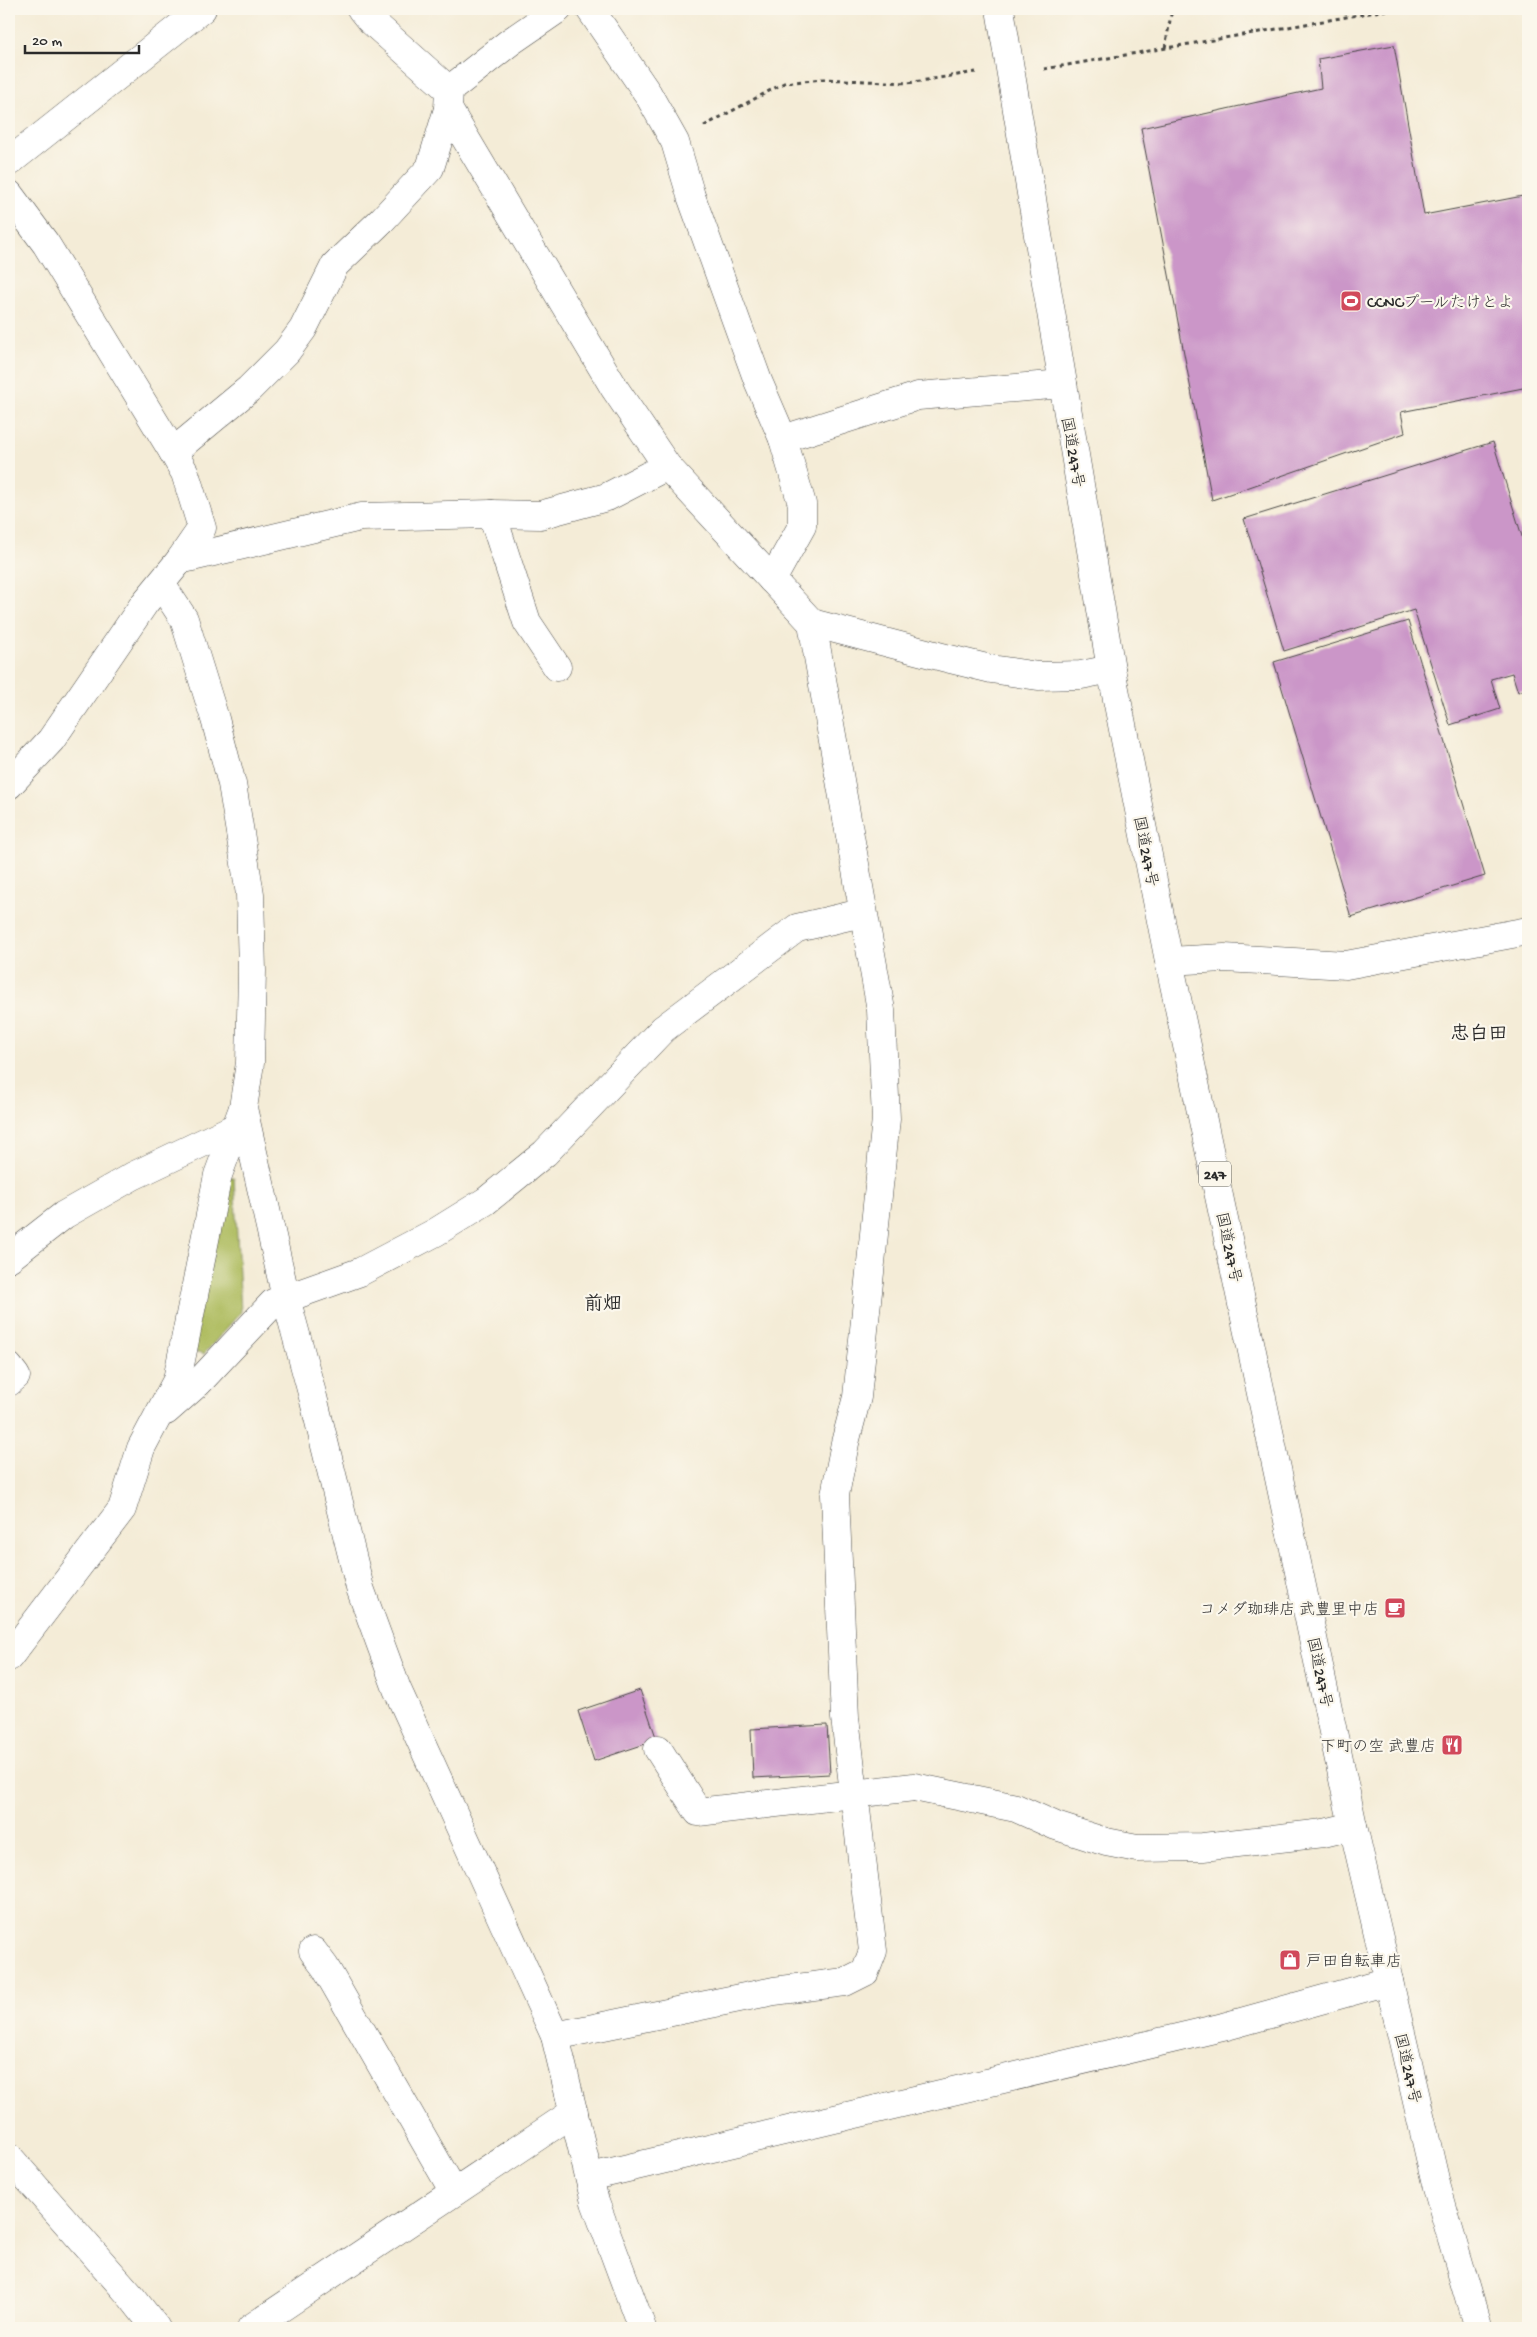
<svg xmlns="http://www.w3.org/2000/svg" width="1537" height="2337" font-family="'Gochi Hand','Klee One',sans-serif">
<rect width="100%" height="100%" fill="#fbf7ec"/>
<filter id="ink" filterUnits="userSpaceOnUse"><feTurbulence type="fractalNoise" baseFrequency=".02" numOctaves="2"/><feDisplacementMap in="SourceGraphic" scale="10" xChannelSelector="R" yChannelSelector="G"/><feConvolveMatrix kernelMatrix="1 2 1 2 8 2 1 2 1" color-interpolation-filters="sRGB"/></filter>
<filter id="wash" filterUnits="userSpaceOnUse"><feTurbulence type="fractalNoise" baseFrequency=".0096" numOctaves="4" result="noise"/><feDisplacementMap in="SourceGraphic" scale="20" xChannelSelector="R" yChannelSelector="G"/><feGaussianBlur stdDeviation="1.12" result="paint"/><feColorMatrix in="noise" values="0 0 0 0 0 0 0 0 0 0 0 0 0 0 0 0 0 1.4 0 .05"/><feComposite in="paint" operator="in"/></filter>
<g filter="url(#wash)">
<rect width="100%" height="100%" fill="#f4ecd7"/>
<path fill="#aebc5f" stroke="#6c7445" d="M227 1177H234L241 1312 204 1354 191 1350Z"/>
<g id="blocks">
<g fill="#cb96c8">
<path d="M1394 45 1424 215 1528 195V387L1401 412 1405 433 1212 500 1141 128 1321 88 1318 59Z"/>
<path d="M1493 442 1528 556V689L1518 692 1512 673 1491 679 1500 709 1450 725 1414 610 1284 651 1244 519Z"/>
<path d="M1408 621 1485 876 1351 917 1274 662Z"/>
<path d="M640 1690 657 1740 594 1761 578 1711Z"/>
<path d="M827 1725 830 1774 753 1778 751 1729Z"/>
</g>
</g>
</g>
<g filter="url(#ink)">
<use href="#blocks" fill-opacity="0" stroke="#494845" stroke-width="1"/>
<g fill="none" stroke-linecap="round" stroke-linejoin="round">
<g stroke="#494845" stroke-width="29">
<g id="minor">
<path d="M590 9 648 94 675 142 691 196 758 381 783 439 802 504V526L772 580"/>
<path d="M449 90 510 42 558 9"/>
<path d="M448 109 615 389 667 466 812 623 881 1010 886 1119 857 1397 845 1443 835 1495 845 1718 873 1951 865 1972 845 1982 774 1991 555 2036"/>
<path d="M9 162 202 9"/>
<path d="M9 194 46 244 173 452 185 473 202 528 180 560 144 604 51 740 9 785"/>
<path d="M783 439 918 396 1063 384"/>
<path d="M173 452 249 389 287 351 303 329 335 265 382 220 430 168 448 109 449 90 369 19 361 9"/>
<path d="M492 514 527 622 557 667"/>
<path d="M180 560 361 517 492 514 540 515 607 497 667 466"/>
<path d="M812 623 946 658 991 669 1038 676 1081 675 1111 669"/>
<path d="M1169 961 1224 958 1346 965 1528 931"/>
<path d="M243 1108 286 1298 313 1397 360 1588 397 1689 555 2036 595 2202 642 2328"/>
<path d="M9 1258 64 1215 133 1176 236 1127"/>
<path d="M9 1367 16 1376 9 1382"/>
<path d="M166 1411 199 1382 273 1303 360 1272 436 1232 486 1201 545 1153 663 1029 797 928 862 913"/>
<path d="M9 1657 122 1509 141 1448 177 1380 218 1175 243 1108 250 1063 252 971 250 894 232 784 215 719 184 619 161 584"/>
<path d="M658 1749 698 1812 914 1787 1016 1808 1056 1826 1106 1842 1137 1848 1203 1847 1324 1833 1353 1826"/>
<path d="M313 1951 325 1967 454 2192"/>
<path d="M9 2157 130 2295 156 2328"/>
<path d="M590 2177 1223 2027 1389 1981"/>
<path d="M251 2328 574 2112"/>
</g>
</g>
<g stroke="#494845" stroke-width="29">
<path id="highway" d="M1000 9 1111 669 1169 961 1353 1826 1437 2188 1478 2328"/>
</g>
<g stroke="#494845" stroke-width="3" stroke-dasharray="4 4" stroke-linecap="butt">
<path d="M1165 48 1172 9"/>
<path d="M1044 69 1393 9"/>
<path d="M704 126 784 83 823 79 908 83 976 72"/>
</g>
<use href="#minor" stroke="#fff" stroke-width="28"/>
<use href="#highway" stroke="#fff" stroke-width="28"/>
</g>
</g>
<defs>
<g id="stadium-square" transform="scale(1.125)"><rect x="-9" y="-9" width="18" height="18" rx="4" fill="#d1495b" stroke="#fbf7ec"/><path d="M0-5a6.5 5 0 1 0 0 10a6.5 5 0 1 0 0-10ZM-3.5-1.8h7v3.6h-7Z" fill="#fff"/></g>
<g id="cafe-square" transform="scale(1.125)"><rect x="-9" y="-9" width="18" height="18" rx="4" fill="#d1495b" stroke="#fbf7ec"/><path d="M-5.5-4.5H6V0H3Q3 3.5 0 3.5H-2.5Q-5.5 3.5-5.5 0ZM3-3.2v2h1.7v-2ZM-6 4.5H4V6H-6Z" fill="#fff"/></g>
<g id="restaurant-square" transform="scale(1.125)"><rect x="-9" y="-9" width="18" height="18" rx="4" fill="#d1495b" stroke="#fbf7ec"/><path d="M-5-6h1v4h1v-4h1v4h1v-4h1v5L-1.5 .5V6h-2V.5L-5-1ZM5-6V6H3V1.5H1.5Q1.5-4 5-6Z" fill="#fff"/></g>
<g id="shop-square" transform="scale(1.125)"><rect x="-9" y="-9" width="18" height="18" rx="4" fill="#d1495b" stroke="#fbf7ec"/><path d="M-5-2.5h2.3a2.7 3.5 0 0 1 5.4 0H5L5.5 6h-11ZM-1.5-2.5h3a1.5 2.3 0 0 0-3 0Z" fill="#fff"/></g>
</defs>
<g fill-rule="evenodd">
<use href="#stadium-square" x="1351" y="301"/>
<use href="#cafe-square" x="1395" y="1608"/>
<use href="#restaurant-square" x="1452" y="1745"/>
<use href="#shop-square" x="1290" y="1960"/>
</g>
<g text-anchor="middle" stroke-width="4.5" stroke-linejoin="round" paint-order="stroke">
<rect fill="#fbf7ec" stroke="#696865" stroke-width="1" x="1199" y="1161.5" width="32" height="25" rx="4"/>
<g font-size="15" font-weight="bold" fill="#2b2b2b">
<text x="1215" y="1179">247</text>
</g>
<g font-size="16" fill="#2b2b2b" stroke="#fbf7ec" text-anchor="start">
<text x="1367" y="307">CCNCプールたけとよ</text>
<text x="1379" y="1614" text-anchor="end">コメダ珈琲店 武豊里中店</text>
<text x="1436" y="1751" text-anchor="end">下町の空 武豊店</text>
<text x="1306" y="1966">戸田自転車店</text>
</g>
<g font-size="16" fill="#2b2b2b" stroke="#fbf7ec">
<text transform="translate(1074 452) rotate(80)" y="6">国道247号</text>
<text transform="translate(1147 851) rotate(79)" y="6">国道247号</text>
<text transform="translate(1230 1247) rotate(78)" y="6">国道247号</text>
<text transform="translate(1321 1672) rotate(78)" y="6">国道247号</text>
<text transform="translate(1409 2068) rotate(77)" y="6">国道247号</text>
</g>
<g font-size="19" font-weight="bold" fill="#2b2b2b" stroke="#fbf7ec">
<text x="1479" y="1039">忠白田</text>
<text x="603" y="1309">前畑</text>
</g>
</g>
<rect width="1537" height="2337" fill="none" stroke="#fbf7ec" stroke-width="30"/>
<path d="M25 45v8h114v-8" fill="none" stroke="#2b2b2b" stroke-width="2.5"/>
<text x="32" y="45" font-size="15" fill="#2b2b2b" stroke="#fbf7ec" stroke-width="4" paint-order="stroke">20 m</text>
</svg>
